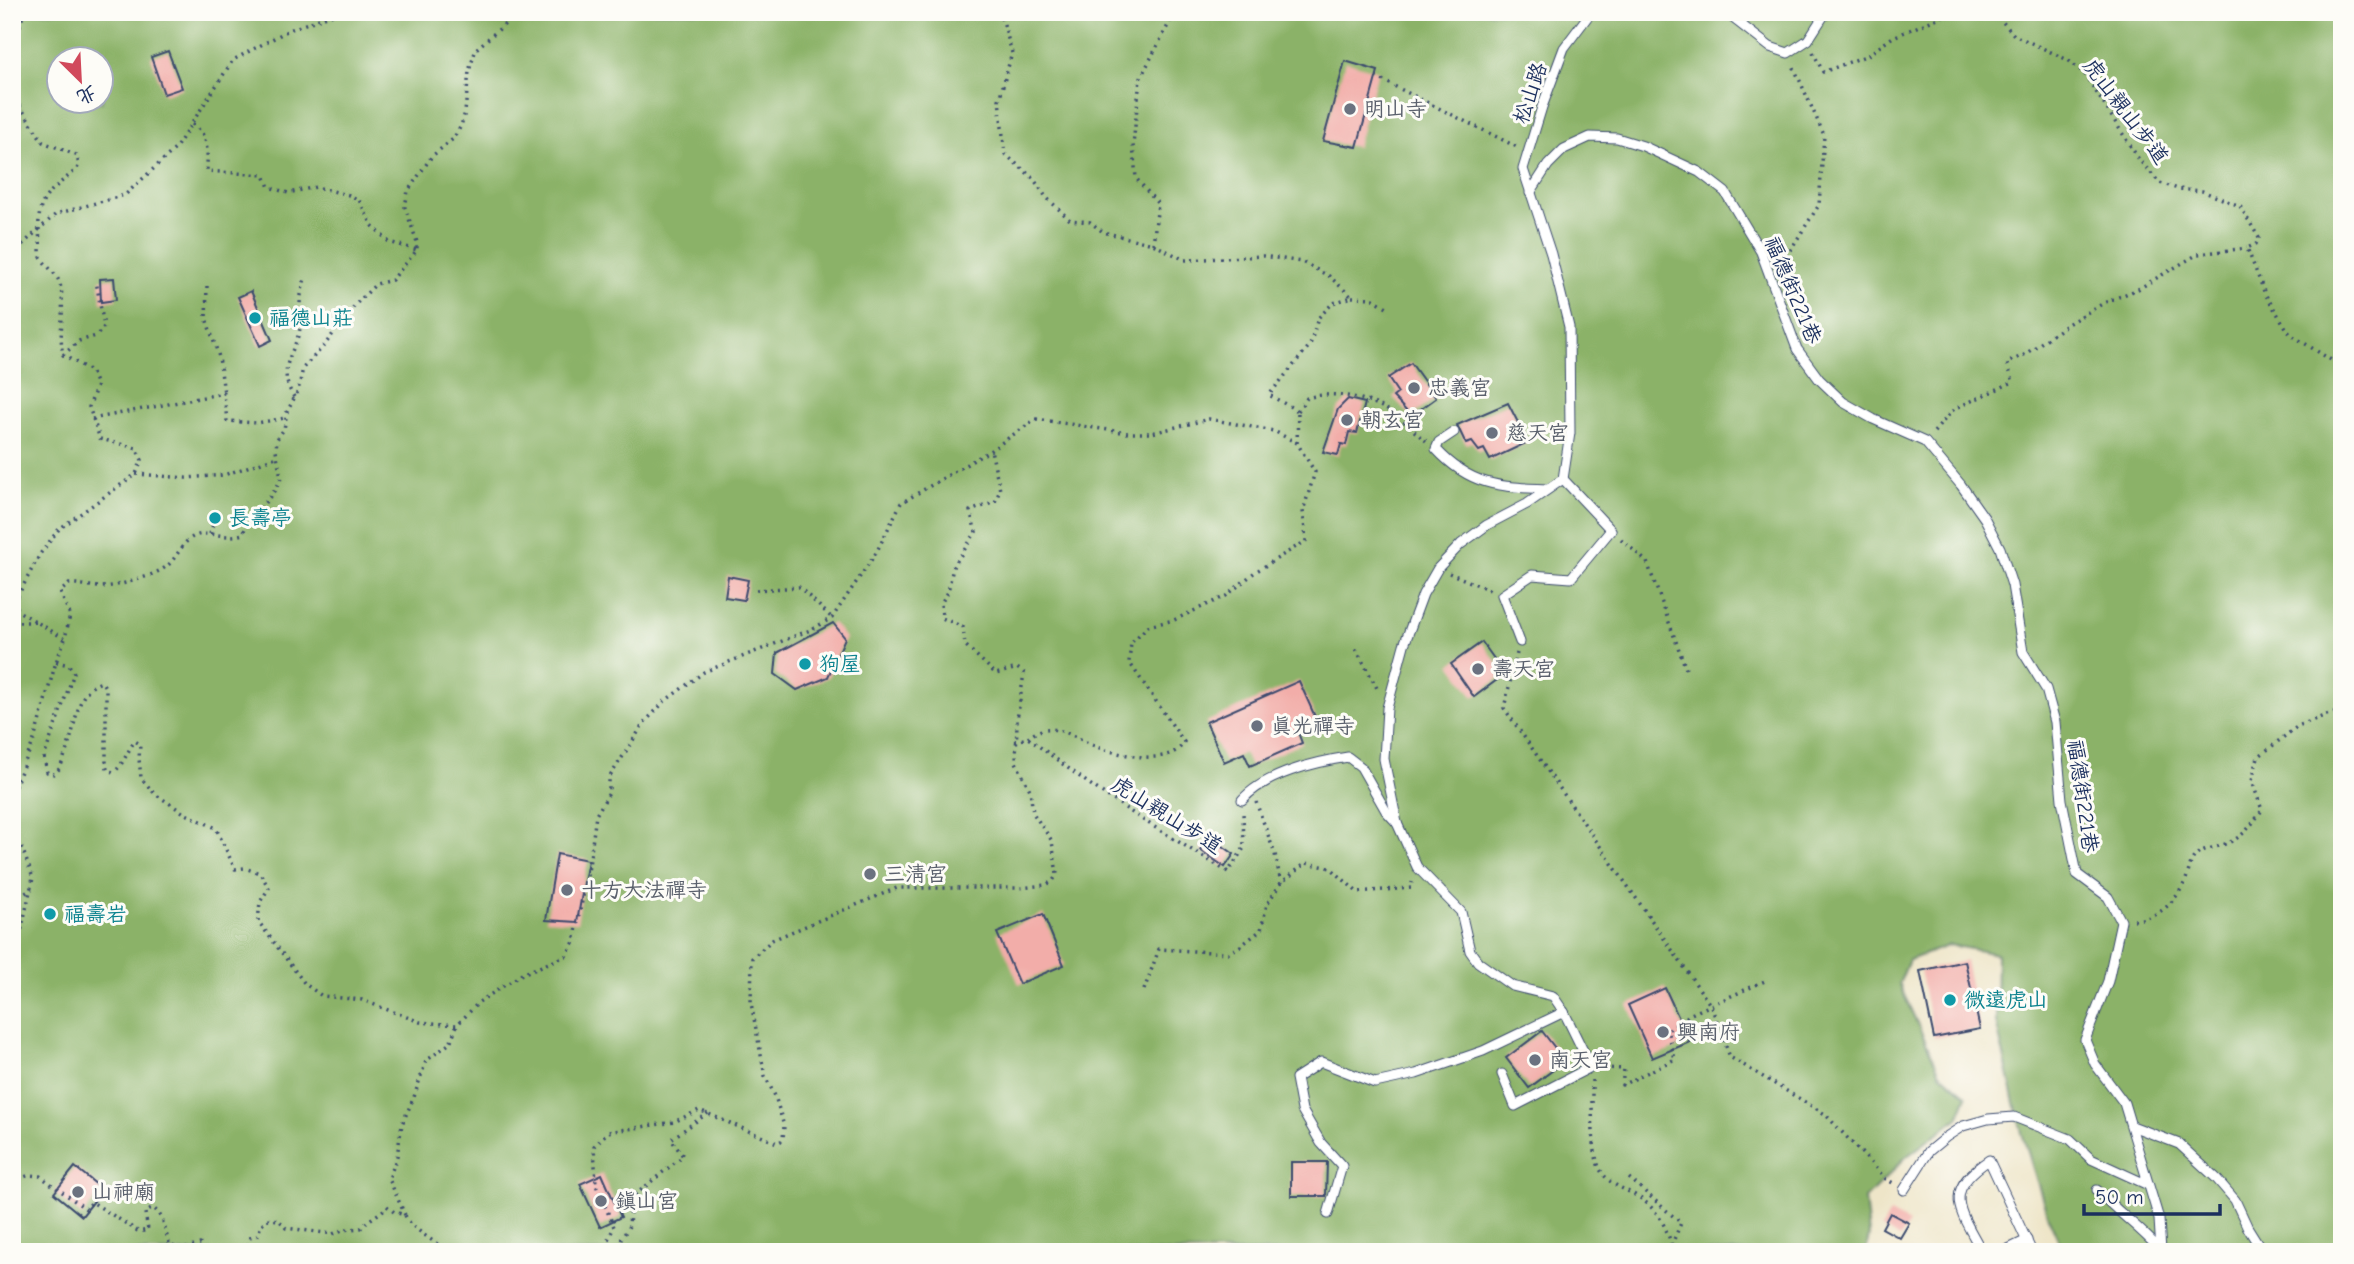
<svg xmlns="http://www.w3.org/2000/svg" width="2354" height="1264" font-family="'Comic Neue','LXGW WenKai TC',sans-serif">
<rect width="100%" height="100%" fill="#fdfcf7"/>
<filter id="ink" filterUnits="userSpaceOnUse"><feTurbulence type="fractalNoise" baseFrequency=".0143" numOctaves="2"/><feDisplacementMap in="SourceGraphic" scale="14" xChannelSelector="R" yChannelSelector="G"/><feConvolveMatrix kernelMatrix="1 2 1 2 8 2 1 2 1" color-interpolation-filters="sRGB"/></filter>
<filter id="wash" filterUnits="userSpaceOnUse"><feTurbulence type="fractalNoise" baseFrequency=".00686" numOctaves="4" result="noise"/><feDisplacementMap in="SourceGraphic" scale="28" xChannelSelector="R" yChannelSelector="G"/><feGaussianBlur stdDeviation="1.57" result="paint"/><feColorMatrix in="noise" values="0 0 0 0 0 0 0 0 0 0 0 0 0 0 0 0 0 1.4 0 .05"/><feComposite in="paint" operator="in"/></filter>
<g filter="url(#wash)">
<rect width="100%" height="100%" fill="#eee5c8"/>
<path fill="#8bb268" stroke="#537063" stroke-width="2" fill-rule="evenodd" d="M12 12H2342V1252H2064L2048 1217 2022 1133 1996 1022 1997 954 1950 945 1909 960 1899 984 1940 1073 1967 1096 1958 1118 1906 1157 1865 1199 1869 1235 1866 1252H12ZM60 60H102V102H60Z"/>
<g id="blocks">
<g fill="#f2ada9">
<path d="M168 51 182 88 164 94 151 57Z"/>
<path d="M1345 61 1378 71 1357 147 1323 141Z"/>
<path d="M114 278 116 300 101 302 100 279Z"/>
<path d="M251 291 272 340 260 346 238 297Z"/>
<path d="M1411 363 1436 398 1411 416 1393 397 1398 393 1388 378Z"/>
<path d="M1348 399 1365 403 1357 433 1349 432 1346 445 1341 444 1338 455 1323 452 1338 409Z"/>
<path d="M1508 403 1528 442 1490 460 1484 449 1479 451 1472 442 1466 444 1457 425Z"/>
<path d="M728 576 748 580 744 600 725 597Z"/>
<path d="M833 623 845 638 828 677 797 690 775 674 777 653Z"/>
<path d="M1482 642 1505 674 1474 697 1451 664Z"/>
<path d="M1299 681 1317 721 1297 730 1302 743 1250 766 1244 753 1224 762 1206 722Z"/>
<path d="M1209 836 1234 854 1225 867 1200 850Z"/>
<path d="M557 854 588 860 577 922 546 920Z"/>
<path d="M1043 914 1064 965 1019 984 997 933Z"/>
<path d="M1965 961 1980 1029 1934 1038 1920 971Z"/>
<path d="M1665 988 1690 1042 1652 1058 1628 1005Z"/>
<path d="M1542 1031 1565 1061 1529 1088 1506 1058Z"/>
<path d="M1291 1162H1327L1326 1196H1291Z"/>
<path d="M75 1167 103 1190 82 1216 54 1193Z"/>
<path d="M602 1174 621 1217 600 1227 580 1184Z"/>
<path d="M1890 1213 1909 1223 1900 1238 1882 1228Z"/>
</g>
</g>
</g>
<g filter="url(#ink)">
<use href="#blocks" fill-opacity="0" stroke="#3b4a6e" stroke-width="2"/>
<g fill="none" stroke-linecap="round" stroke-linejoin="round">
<g stroke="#3b4a6e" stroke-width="11">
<g id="lane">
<path d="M1725 12 1770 47 1788 53 1808 40 1826 12"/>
<path d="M1530 193 1548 165 1564 149 1590 137 1617 138 1643 146 1699 172 1725 192 1761 252 1797 349 1819 379 1843 402 1873 419 1925 442 1961 485 1985 519 2000 548 2012 585 2023 652 2046 689 2055 722 2062 800 2077 874 2108 897 2121 921 2108 981 2085 1040 2095 1064 2124 1103 2159 1219 2161 1252"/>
<path d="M1454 432 1439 442 1436 449C1470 486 1499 487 1548 489"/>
<path d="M1520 642 1502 595 1532 575 1571 578 1611 530 1563 479"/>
<path d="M1242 800C1265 774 1315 762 1348 757L1361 767 1386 811 1397 823 1417 867 1461 912 1470 951 1478 962 1512 986 1553 996 1564 1012 1591 1067 1515 1106 1502 1074"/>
<path d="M1397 823 1384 759 1387 708 1404 645 1423 594 1438 568 1461 544 1487 525 1527 504 1563 479 1570 433 1569 327 1551 254 1523 169 1542 107 1564 48 1591 12"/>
<path d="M2132 1126 2179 1144 2216 1178 2235 1200 2248 1228 2263 1252"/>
<path d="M1904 1190 1929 1151 1946 1137 1963 1126 1988 1119 2014 1117 2070 1139 2091 1159 2148 1185"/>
<path d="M2097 1190C2117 1212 2141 1228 2161 1251"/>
<path d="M1328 1214 1342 1166 1321 1143 1302 1110 1296 1078 1321 1062 1375 1083 1416 1074 1483 1051 1564 1012"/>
<path d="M1982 1252C1960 1210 1941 1192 1989 1160L2032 1252"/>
<path d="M2002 1252 2027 1240"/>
</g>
</g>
<g stroke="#3b4a6e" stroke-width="3.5" stroke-dasharray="2 5" stroke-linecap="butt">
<path d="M997 12 1003 21 1012 53 999 100 1005 154 1033 178 1046 197 1070 220 1090 222 1103 232 1153 244 1185 260 1263 256 1302 262 1329 276 1352 297 1333 303 1318 318 1310 345 1269 395 1298 411"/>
<path d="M1994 12 2014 35 2068 60 2084 73 2140 161 2160 183 2178 189 2202 191 2240 206 2259 238 2256 244 2247 248 2265 294 2290 334 2342 367"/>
<path d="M1813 52 1823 72 1868 55 1893 37 1952 12"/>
<path d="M12 53 24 12"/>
<path d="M1376 77 1517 147"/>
<path d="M12 86 20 106 43 142 76 155 79 164 77 169C46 195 35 198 40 241 41 246 39 253 41 257 46 267 57 273 60 284 66 308 58 331 63 355L91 371 97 385 89 407 100 439 136 448 142 460 136 474 59 529 40 554 14 603 20 612 65 639"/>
<path d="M192 124C210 135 207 152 207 171L264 175 269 187 288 193 316 187 349 195 359 200 372 225 389 242 417 250"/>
<path d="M1153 244 1158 204 1136 178 1133 145 1140 79 1175 12"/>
<path d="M12 254 56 214 125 195 175 149 233 60 289 30 338 12"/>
<path d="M1779 268 1819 205 1824 135 1792 63"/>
<path d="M207 286 206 318 219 357 224 393"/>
<path d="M1352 297 1372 298 1387 307"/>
<path d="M12 324 19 335 12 365"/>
<path d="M63 355 79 341 96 336 104 327 96 281"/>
<path d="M294 397C274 366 298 352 301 322 302 317 300 311 300 305 300 296 303 287 305 278"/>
<path d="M1298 411 1307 398C1331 391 1360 396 1382 407 1398 414 1412 430 1426 441"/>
<path d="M92 419 224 393 227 421 257 423 285 418"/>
<path d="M1934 432 1954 409 2013 382 2007 363 2024 355 2066 325 2104 303 2138 289 2198 254 2247 248"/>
<path d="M1297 443 1298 411"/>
<path d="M136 474 186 478 224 475 279 456"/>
<path d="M210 534 213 524"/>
<path d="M1621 539 1647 562 1686 669"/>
<path d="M1449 573 1490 590"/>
<path d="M756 590 799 587 832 618"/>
<path d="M12 622H36"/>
<path d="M1356 649 1378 690"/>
<path d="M1517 653 1504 708 1711 1006 1730 1057 1825 1114 1886 1179 1893 1183"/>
<path d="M56 662 69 665 74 673 44 757 47 772 54 774 60 768C64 758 68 747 71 737 77 716 78 689 102 682L106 689V766L108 771 114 772C124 764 127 751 135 741L140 744 139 759 141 778 155 794 184 813 216 828 235 869 244 868 260 873 269 888 260 902 258 921 305 984 322 996 362 1000 420 1022 457 1025"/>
<path d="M1015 741 1028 738 1088 783 1143 820 1228 872 1244 848 1243 812"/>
<path d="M12 793 34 740 56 662 65 639 70 615 60 592 69 584C80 583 90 587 101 587 116 587 155 576 167 566 178 557 182 541 195 536 210 530 224 540 243 534 251 512 273 500 281 478L276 450 277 439 284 429 287 412 298 391 303 368 323 347 356 304 376 284 392 280 417 250V242L405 207 408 191 432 156 453 139 461 126 465 112 469 71 476 49 519 12"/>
<path d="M1256 802 1275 854 1281 883"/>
<path d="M12 813 15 821 12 836"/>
<path d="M12 837 21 845 33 878 12 972"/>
<path d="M12 894 22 895 32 889"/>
<path d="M2134 920C2158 919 2177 901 2186 879 2190 870 2189 861 2197 854 2203 849 2214 848 2222 845 2242 839 2251 826 2262 810L2252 781 2258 757 2298 726 2342 709"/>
<path d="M1144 990 1159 949 1228 953 1242 945 1261 930 1267 904 1281 883 1306 863 1331 868 1357 892 1411 888 1412 882"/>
<path d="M1604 1068 1624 1069 1622 1085 1675 1059 1668 1030 1691 1014 1767 980"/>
<path d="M1592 1080C1592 1100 1591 1156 1601 1171 1609 1184 1622 1188 1635 1195 1657 1207 1668 1228 1673 1252"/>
<path d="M1629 1178 1681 1223 1672 1244"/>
<path d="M12 1181 30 1175 40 1176 86 1209 92 1202 139 1232 148 1230 145 1213 153 1208C166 1217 164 1232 170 1245L181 1250 200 1244 209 1252"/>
<path d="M405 1215 389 1179 397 1156 402 1124 414 1097 426 1061 450 1043 457 1025 479 1002 522 974 566 956 574 942 589 866 596 815 609 793V778L644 723 665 701 704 672 810 630 832 618 876 553 901 503 991 450 1036 419 1128 433H1152L1209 419 1274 431 1297 443 1315 472 1303 511 1306 541 1255 572 1226 596 1174 620 1148 626 1131 643 1129 662 1184 742C1171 766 1126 756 1103 749 1086 744 1070 731 1052 729 1042 728 1036 732 1028 738"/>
<path d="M247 1252 250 1238 258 1235 261 1225 267 1219 279 1220 286 1228 333 1234 342 1230 361 1228C369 1218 380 1215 387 1206L394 1212 405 1215C411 1230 435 1240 447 1252"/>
<path d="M602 1252 614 1227 596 1185 594 1146 608 1132 674 1122 699 1110 777 1143 783 1140 784 1126 775 1096 765 1076 751 1003 752 958 772 940 897 888H1020L1046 885 1053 881 1057 874 1052 841 1033 813 1030 790 1016 762 1017 720 1024 673 1017 668 996 674 965 645 963 627 942 618 941 603 948 592 953 567 976 532 970 511 995 502 1000 490 991 450"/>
<path d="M614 1252 629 1226 631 1198 683 1156 671 1139 708 1113"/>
</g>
<use href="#lane" stroke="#fff" stroke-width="9"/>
</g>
</g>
<g fill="#6b7280" stroke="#fdfcf7" stroke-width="2.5">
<circle cx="1350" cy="109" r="7"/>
<circle cx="1414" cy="388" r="7"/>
<circle cx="1347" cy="420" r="7"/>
<circle cx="1492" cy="433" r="7"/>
<circle cx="1478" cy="669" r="7"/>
<circle cx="1257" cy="726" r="7"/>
<circle cx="870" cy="874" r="7"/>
<circle cx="567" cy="890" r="7"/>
<circle cx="1663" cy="1032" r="7"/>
<circle cx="1535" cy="1060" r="7"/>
<circle cx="78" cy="1192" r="7"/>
<circle cx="601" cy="1201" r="7"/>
</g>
<g fill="#0f9aa8" stroke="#fdfcf7" stroke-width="2.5">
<circle cx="255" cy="318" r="7"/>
<circle cx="215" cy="518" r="7"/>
<circle cx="805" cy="664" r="7"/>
<circle cx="50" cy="914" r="7"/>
<circle cx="1950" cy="1000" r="7"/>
</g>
<g text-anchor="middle" stroke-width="6" stroke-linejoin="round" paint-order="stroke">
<g font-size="21" fill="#1b2f5e" stroke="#fdfcf7">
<text transform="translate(1530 93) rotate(-71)" y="7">松山路</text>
<text transform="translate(2126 111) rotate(53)" y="7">虎山親山步道</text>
<text transform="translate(1793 290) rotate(67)" y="7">福德街221巷</text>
<text transform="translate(2083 796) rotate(82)" y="7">福德街221巷</text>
<text transform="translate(1167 815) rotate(32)" y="7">虎山親山步道</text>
</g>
<g font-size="21" fill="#5b616d" stroke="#fdfcf7" text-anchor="start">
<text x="1364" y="116">明山寺</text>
<text x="1428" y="395">忠義宮</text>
<text x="1361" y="427">朝玄宮</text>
<text x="1506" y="440">慈天宮</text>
<text x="1492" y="676">壽天宮</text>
<text x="1271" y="733">真光禪寺</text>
<text x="884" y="881">三清宮</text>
<text x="581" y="897">十方大法禪寺</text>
<text x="1677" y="1039">興南府</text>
<text x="1549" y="1067">南天宮</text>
<text x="92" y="1199">山神廟</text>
<text x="615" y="1208">鎮山宮</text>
</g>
<g font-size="21" fill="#0d838f" stroke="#fdfcf7" text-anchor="start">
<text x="269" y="325">福德山莊</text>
<text x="229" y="525">長壽亭</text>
<text x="819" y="671">狗屋</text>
<text x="64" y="921">福壽岩</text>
<text x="1964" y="1007">微遠虎山</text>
</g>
</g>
<rect width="2354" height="1264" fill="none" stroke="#fdfcf7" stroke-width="42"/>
<g transform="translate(80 80) rotate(156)"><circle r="33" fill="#fdfcf7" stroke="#a3aaba" stroke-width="2"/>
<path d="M0-5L12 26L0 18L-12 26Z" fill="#d1495b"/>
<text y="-10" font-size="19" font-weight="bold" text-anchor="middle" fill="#1b2f5e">北</text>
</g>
<path d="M2084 1204v10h136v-10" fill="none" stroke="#1b2f5e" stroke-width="3.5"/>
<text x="2095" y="1204" font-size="21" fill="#1b2f5e" stroke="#fdfcf7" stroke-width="5" paint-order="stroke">50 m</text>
</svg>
